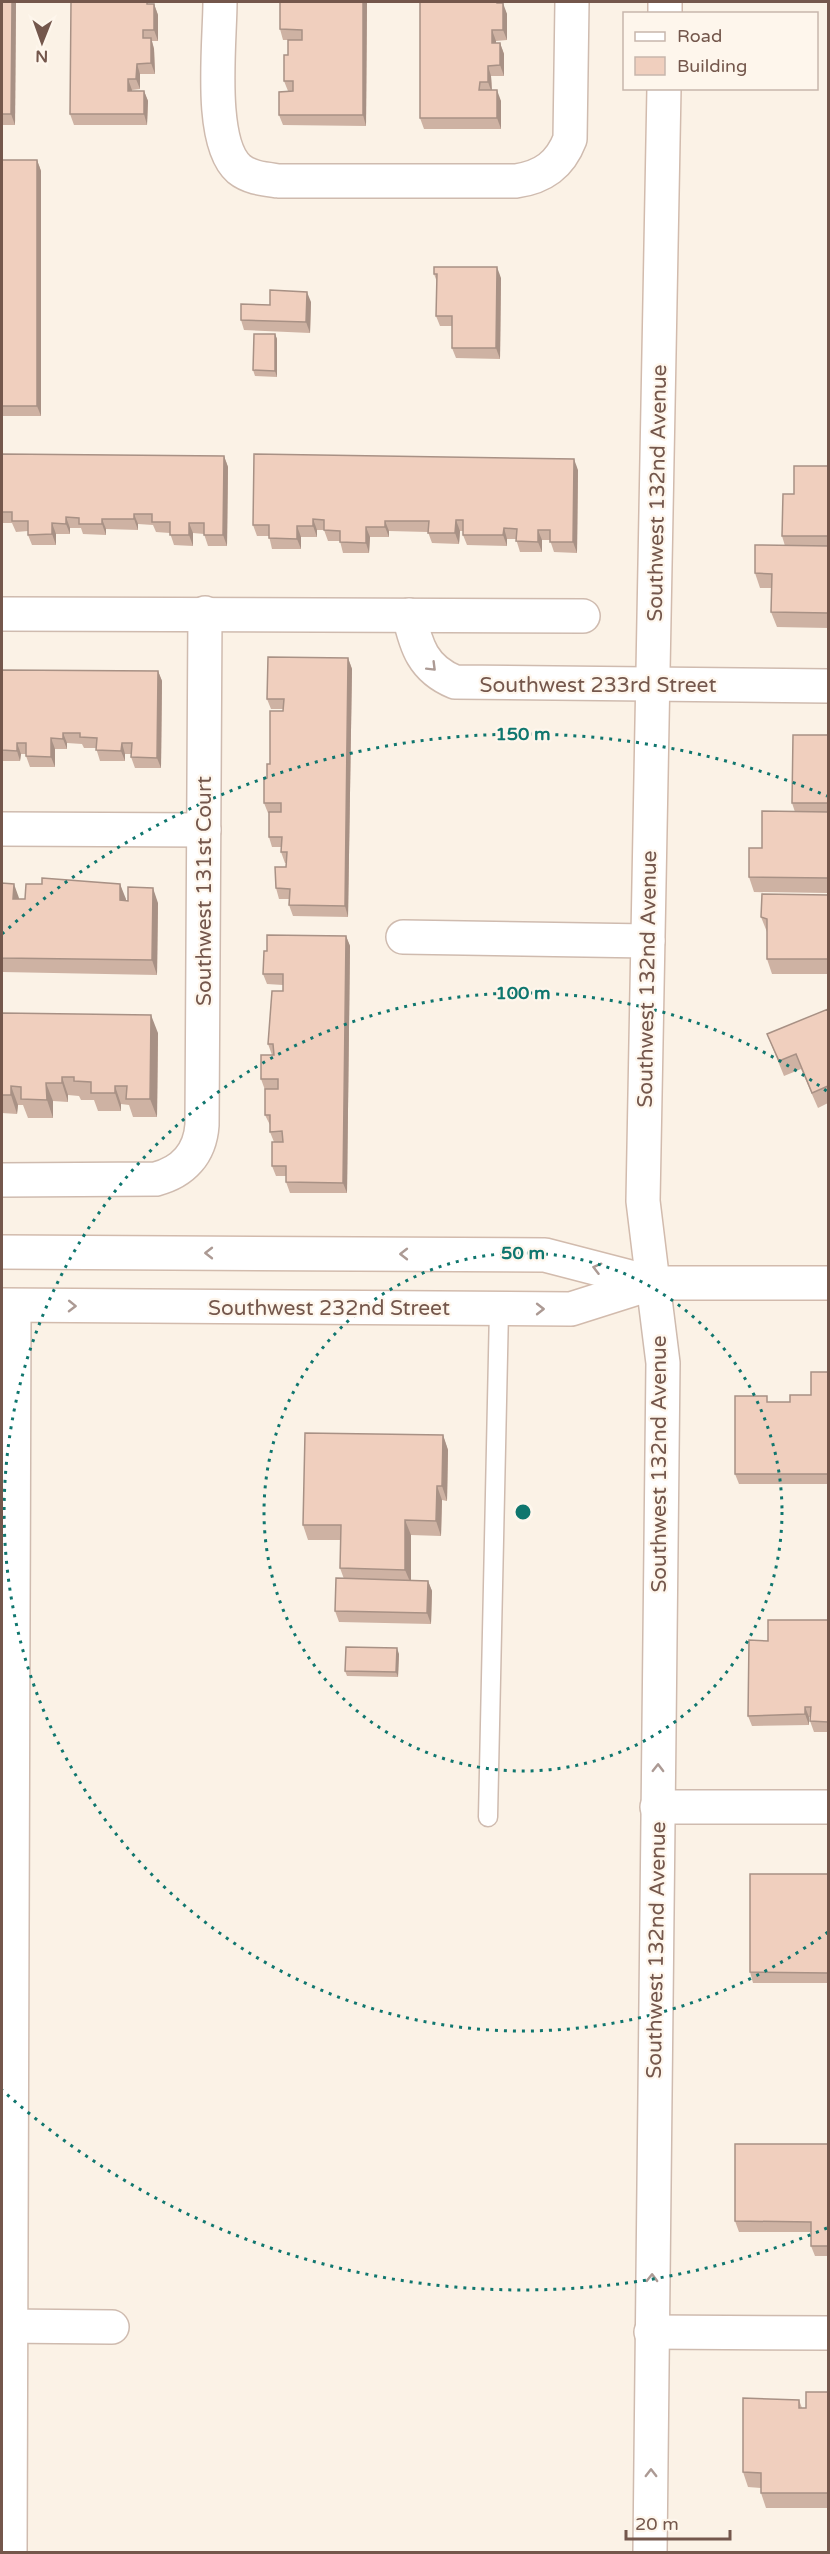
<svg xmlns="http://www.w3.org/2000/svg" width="830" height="2554" font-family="'Varela Round',sans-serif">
<rect width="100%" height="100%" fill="#fbf2e6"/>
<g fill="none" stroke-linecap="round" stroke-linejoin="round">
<g stroke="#cfbbaf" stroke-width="21">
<path id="lane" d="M488 1817 499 1309"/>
</g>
<g stroke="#cfbbaf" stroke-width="36">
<g id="street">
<path d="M220 2C220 42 208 142 239 169 250 178 265 179 279 181H516C543 177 560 165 570 139L572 2"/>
<path d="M2 614 583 616"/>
<path d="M409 615C416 646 423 669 455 682L828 686"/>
<path d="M2 829 204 830"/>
<path d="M403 937 648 941"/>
<path d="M2 1180 156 1179C183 1172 200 1154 202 1125L205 613"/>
<path d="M657 1807H828"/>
<path d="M2 2326 112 2327"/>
<path d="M651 2332 828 2333"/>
<path d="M10 2552 14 1306"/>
<path d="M650 2552 663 1363 653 1283"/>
</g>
</g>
<g stroke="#d2bbad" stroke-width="36">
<g id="secondary">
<path d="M665 14V2"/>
<path d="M2 1252 545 1255 653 1283H828"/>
<path d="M653 1283 643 1201 664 88"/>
<path d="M2 1305 571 1309 653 1283"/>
</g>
</g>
<use href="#lane" stroke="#fff" stroke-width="18"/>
<use href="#street" stroke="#fff" stroke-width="33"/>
<use href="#secondary" stroke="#fff" stroke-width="33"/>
</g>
<g fill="#ceb2a3">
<path d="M2 2H16L15 125H2Z"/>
<path d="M280 2H367L366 126 283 125 279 115 288 91 284 81 288 55V40H283L280 29Z"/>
<path d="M501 3 507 14V40L496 41V43H500L504 54V76H491L492 90 501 101V129H424L420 118Z"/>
<path d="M151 4H154L158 15V41H152L154 49 155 74H140V89L132 90V91H144L148 101 147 125H74L70 114Z"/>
<path d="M2 160H37L41 171V416H2Z"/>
<path d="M434 274 501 278 500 359 456 358 452 348V326H440L436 316 437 282Z"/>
<path d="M311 302 310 333 244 330 241 320Z"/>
<path d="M275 334 277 339V377L255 376 253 370Z"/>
<path d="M2 454 224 456 228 467 227 546H208L204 534 193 533V546L174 545 170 533 156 532 153 525 138 524V530L106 529V535L83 534 81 528H70V534H56V545H32L28 535V531L16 532 12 523H2Z"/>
<path d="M828 466V628L777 627 771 612 772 588H760L755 573 785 546 782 536 794 494Z"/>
<path d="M578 470 577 553 554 552 550 540H542V552H520L516 539H507V546L467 545 463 535V531H460L459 544 432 543 428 532 389 531V537H370L369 553H343L340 541H328L324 530H317V537H301V549H272L269 536H257L253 525Z"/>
<path d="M348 658 352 669 348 917 293 916 289 905V899H279L276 888 286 867V863H285L281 852 282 847H272L269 837V813H268L264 803 270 764 283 711V709H271L267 699Z"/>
<path d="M2 670 158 671 162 681 161 768H135L131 757V754H125V761H100L96 748H84L82 744 67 743V749H55V767H30L26 756V754H21L20 761H2Z"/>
<path d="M828 735V893L754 892 749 877 762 848 795 812 792 803Z"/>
<path d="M2 883 19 899H25L120 884 125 900 158 903 157 975 2 972Z"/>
<path d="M828 895V974H772L767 959V932L761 917Z"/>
<path d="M346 936 350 946 347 1193H290L286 1182V1176H276L272 1166 274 1142 270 1132V1125L265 1115V1090L261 1079 272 1055 268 1044 283 991V985L267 984 263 974Z"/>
<path d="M828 1009V1103L818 1108 801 1069 784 1076 767 1034Z"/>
<path d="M2 1013 158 1033 157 1117H133L129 1105 121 1104V1111H98L94 1100H81L79 1096 68 1095V1102L53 1101V1118H28L23 1105H18L17 1114 2 1113Z"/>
<path d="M828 1372V1484H739L735 1474 769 1402H790L811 1395Z"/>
<path d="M443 1435 448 1450 447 1501 442 1500 441 1536 411 1535V1580L428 1581 432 1591 431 1624 339 1622 335 1611 344 1579 340 1568 341 1540H308L303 1525Z"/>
<path d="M828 1620V1732H814L810 1721V1717H809V1725L752 1726 748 1716 768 1641Z"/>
<path d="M399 1654 398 1677 347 1676 345 1671Z"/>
<path d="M828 1874V1983H753L750 1972Z"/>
<path d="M828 2144V2256H815L811 2246V2232H739L735 2221Z"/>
<path d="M828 2392V2508H766L761 2493V2488L748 2487 743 2472 799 2400 802 2408H806Z"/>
</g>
<g fill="#a89185">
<path d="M12 2H16L15 125 11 114Z"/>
<path d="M363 2H367L366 126 363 115Z"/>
<path d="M503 3 507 14V40L503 30Z"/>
<path d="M154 4 158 15V41L154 30Z"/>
<path d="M492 30 496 41V53L492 43Z"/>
<path d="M151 38 154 49 155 74 151 63Z"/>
<path d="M500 43 504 54V76L500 65Z"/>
<path d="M137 64 140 74V89L136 79Z"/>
<path d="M488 66 491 76 492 93 488 82Z"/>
<path d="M128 79 132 90V102L128 91Z"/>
<path d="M497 90 501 101V129L497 118Z"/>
<path d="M144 91 148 101 147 125 144 114Z"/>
<path d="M37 160 41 171V416L37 406Z"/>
<path d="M497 267 501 278 500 359 496 348Z"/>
<path d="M307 292 311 302 310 333 306 322Z"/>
<path d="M275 334 277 339V377L275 371Z"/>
<path d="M224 456 228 467 227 546 223 535Z"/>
<path d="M574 459 578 470 577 553 573 542Z"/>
<path d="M134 514 138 524V530L134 519Z"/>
<path d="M66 517 70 528V534L66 524Z"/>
<path d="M102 519 106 529V535L102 524Z"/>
<path d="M313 519 317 530V537L313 526Z"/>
<path d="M456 520 460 531 459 544 455 533Z"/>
<path d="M385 521 389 531V537L385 527Z"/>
<path d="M52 523 56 534V545L52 534Z"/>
<path d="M189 523 193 533V546L189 535Z"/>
<path d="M297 526 301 537V549L297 539Z"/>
<path d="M366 527 370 537 369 553 366 543Z"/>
<path d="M504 528 507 539V546L503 535Z"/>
<path d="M538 530 542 540V552L538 542Z"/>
<path d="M348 658 352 669 348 917 345 906Z"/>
<path d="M158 671 162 681 161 768 157 758Z"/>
<path d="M63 733 67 743V749L63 739Z"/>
<path d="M51 738 55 749V767L51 757Z"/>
<path d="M17 743 21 754 20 761 17 751Z"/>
<path d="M122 743 125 754V761L121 751Z"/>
<path d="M14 884 19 898V914L13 899Z"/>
<path d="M120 884 126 899 125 915 120 900Z"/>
<path d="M153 888 158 903 157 975 152 960Z"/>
<path d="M346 936 350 946 347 1193 343 1183Z"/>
<path d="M151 1015 158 1033 157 1117 150 1099Z"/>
<path d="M62 1077 68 1095V1102L62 1083Z"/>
<path d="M46 1083 53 1101V1118L47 1100Z"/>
<path d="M11 1086 18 1105 17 1114 11 1095Z"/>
<path d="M115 1086 121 1104V1111L115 1093Z"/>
<path d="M443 1435 448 1450 447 1501 442 1486Z"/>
<path d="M437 1486 442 1500 441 1536 436 1521Z"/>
<path d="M405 1520 411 1535V1584L405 1570Z"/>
<path d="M428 1581 432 1591 431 1624 427 1613Z"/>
<path d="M397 1648 399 1654 398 1677 396 1672Z"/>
<path d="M805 1707 809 1717V1725L805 1714Z"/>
</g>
<g fill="#f0cfbe" stroke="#a89185" stroke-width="1.5">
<path d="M2 2H12L11 114H2Z"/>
<path d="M71 2H147V4H154V30H143V38H151V63L137 64 136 79H128V91H144V114H70Z"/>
<path d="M280 2H363V115H279V92L293 91V81H284V55H288V40H302V30L280 29Z"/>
<path d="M420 2H497V3H503V30H492V43H500V65L488 66V82H480L479 90H497V118H420Z"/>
<rect x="2" y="160" width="35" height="246"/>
<path d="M434 267H497L496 348H452V316H436L437 274H434Z"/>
<path d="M270 290 307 292 306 322 241 320V304L270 305Z"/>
<path d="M254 334H275V371L253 370Z"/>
<path d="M2 454 224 456 223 535H204V523H189V535H170V522H152V514H134V519H102V524H79V518L66 517V524L52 523V534L28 535V521H12V512H2Z"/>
<path d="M254 454 574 459 573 542H550V530H538V542L516 541 517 529 504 528 503 535H463V520H456L455 533H428L429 521H385V527H366V543L340 542V531L324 530V520L313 519V526H297V539L269 538V525H253Z"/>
<path d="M794 466H828V536H782L783 494H794Z"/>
<path d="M755 545 828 546V613L771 612 772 574 755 573Z"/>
<path d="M268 657 348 658 345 906 289 905 290 889 276 888 275 867H286L287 852H281L282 837H269V812H281V803H264V778H267V764H270V711H283L284 699H267Z"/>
<path d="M2 670 158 671 157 758 131 757 132 743H122L121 751 96 750 97 738 80 737V733H63V739L51 738V757L26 756V743H17V751L2 750Z"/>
<path d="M793 735H828V803H792Z"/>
<path d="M762 811 828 812V878L749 877V848H762Z"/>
<path d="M42 878 120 884V900L128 901V887L153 888 152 960 2 958V883L14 884 13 899H25L26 884H42Z"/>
<path d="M762 894 828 895V959H767V919L761 917Z"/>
<path d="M267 935 346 936 343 1183 286 1182V1166H272V1142H283L282 1131 270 1132V1115H265V1089H278V1079H261V1055H274L273 1044H268L272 991H283V974H263L264 951H267Z"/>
<path d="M828 1009V1086L812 1093 796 1054 779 1061 767 1034Z"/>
<path d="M2 1013 151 1015 150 1099H126L127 1086H115V1093H91V1082L74 1081V1077H62V1083H46L47 1100 21 1099V1087L11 1086V1095H2Z"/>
<path d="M811 1372H828V1474H735V1396H767V1402H790V1395H811Z"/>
<path d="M305 1433 443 1435 442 1486H437L436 1521 405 1520V1570L340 1568 341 1525H303Z"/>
<path d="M336 1578 428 1581 427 1613 335 1611Z"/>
<path d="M768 1620H828V1722L810 1721 811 1707H805V1714L748 1716 749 1640 768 1641Z"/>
<path d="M346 1647 397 1648 396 1672 345 1671Z"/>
<path d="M750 1874H828V1973L750 1972Z"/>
<path d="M735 2144H828V2246H811V2222L735 2221Z"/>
<path d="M806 2392H828V2493H761V2473L743 2472V2398L799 2400V2408H806Z"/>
</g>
<defs><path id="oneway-chevron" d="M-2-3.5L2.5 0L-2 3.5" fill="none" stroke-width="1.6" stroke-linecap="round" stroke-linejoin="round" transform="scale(1.5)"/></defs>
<g stroke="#ac9a94">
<use href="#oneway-chevron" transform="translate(432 667) rotate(45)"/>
<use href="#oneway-chevron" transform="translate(209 1253) rotate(-180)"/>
<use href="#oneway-chevron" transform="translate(404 1254) rotate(-180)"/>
<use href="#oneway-chevron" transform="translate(597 1268) rotate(-165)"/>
<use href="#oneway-chevron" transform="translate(72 1306) rotate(1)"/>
<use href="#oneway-chevron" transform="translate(540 1309)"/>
<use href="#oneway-chevron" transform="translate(658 1768) rotate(-89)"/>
<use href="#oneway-chevron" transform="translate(652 2278) rotate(-89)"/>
<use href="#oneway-chevron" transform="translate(651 2473) rotate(-90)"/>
</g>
<g fill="none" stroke="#0f766e" stroke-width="3" stroke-dasharray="3 6">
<circle cx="523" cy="1512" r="259"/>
<path d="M828 1932A519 519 0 1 1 828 1092"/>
<path d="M827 2228A778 778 0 0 1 2 2090M2 934A778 778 0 0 1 827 796"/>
</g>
<g text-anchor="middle" stroke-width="4.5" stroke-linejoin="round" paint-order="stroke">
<g font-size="21" fill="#74574c" stroke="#fef6ec">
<text transform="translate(657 493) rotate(-89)" y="7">Southwest 132nd Avenue</text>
<text x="598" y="692">Southwest 233rd Street</text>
<text transform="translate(204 891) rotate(-90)" y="7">Southwest 131st Court</text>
<text transform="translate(647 979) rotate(-89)" y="7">Southwest 132nd Avenue</text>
<text x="329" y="1315">Southwest 232nd Street</text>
<text transform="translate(659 1464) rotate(-90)" y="7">Southwest 132nd Avenue</text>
<text transform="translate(656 1950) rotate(-89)" y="7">Southwest 132nd Avenue</text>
</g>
</g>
<circle cx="523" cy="1512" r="9" fill="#0f766e" stroke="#fef6ec" stroke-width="3"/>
<g font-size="18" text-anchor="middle" font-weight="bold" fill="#0f766e" stroke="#fef6ec" stroke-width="4.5" stroke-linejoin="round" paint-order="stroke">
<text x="523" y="740">150 m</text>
<text x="523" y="999">100 m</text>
<text x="523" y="1259">50 m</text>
</g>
<rect width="830" height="2554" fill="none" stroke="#74574c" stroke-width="6"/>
<rect x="623" y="12" width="195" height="78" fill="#fef6ec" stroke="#c7b6ac" stroke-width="1.5"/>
<rect x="635" y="32" width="30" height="9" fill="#ffffff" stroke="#c7b6ac" stroke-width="1.5"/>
<text x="677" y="42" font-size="18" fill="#74574c">Road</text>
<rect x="635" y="57" width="30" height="18" fill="#f0cfbe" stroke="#c7b6ac" stroke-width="1.5"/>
<text x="677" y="72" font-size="18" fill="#74574c">Building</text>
<g transform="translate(42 42) rotate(181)" stroke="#fef6ec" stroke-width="4.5" paint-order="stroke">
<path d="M0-4.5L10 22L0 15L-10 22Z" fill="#74574c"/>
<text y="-9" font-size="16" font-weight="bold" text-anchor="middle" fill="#74574c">N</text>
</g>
<path d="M626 2530v9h104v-9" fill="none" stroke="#74574c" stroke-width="3"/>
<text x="635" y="2530" font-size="18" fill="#74574c" stroke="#fef6ec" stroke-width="4.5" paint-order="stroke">20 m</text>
</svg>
